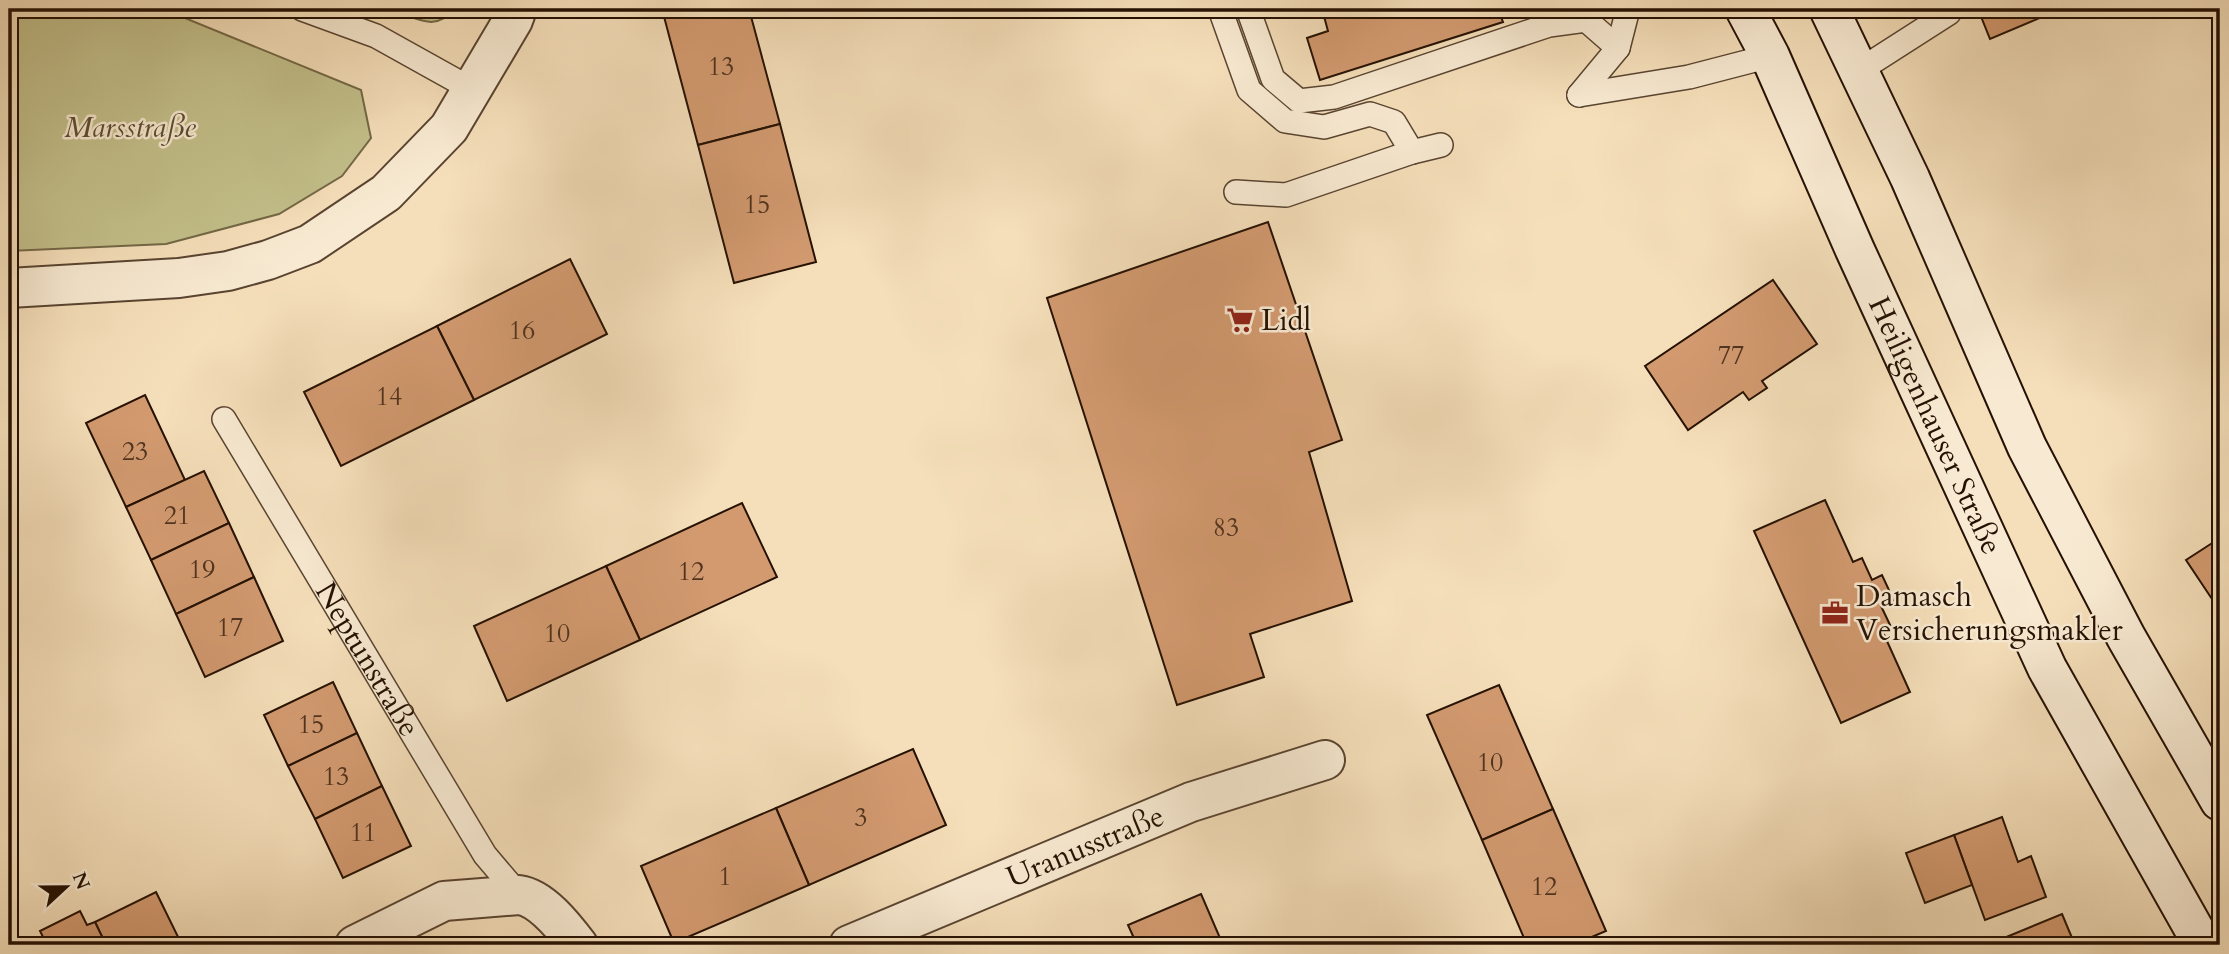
<svg xmlns="http://www.w3.org/2000/svg" width="2229" height="954" font-family="Cardo,serif">
<rect width="100%" height="100%" fill="#f5dfba"/>
<filter id="stains"><feTurbulence type="fractalNoise" baseFrequency=".00286" numOctaves="4"/><feColorMatrix values="0 0 0 0 .2 0 0 0 0 .09 0 0 0 0 .02 0 0 0 .5 -.17"/></filter>
<radialGradient id="worn" r=".72"><stop offset=".6" stop-color="#630" stop-opacity="0"/><stop offset="1" stop-color="#630" stop-opacity=".3"/></radialGradient>
<g fill="#c3c08b" stroke="#746847" stroke-width="2">
<path d="M9 9H163L361 90 371 138 342 176 279 214 166 244 9 251Z"/>
<path d="M397 9H457C434 29 426 22 400 13Z"/>
</g>
<g fill="#d39a70" stroke="#251103" stroke-width="2">
<path d="M662 9H749L780 124 698 145Z"/>
<path d="M1322 9H1498L1503 22 1320 80 1307 38 1328 31Z"/>
<path d="M1978 9H2061L1990 39Z"/>
<path d="M780 124 816 262 734 283 698 145Z"/>
<path d="M1268 222 1342 440 1309 452 1352 601 1250 634 1264 677 1177 705 1047 298Z"/>
<path d="M570 259 607 334 474 400 437 326Z"/>
<path d="M1773 280 1817 344 1762 381 1767 388 1749 400 1743 392 1688 430 1645 366Z"/>
<path d="M437 326 474 400 341 466 304 392Z"/>
<path d="M145 395 185 480 126 507 86 423Z"/>
<path d="M204 471 229 523 151 560 126 507Z"/>
<path d="M1825 500 1853 562 1862 558 1872 580 1882 575 1888 588 1893 601 1881 606 1891 627 1882 630 1910 692 1841 723 1754 531Z"/>
<path d="M742 503 777 577 640 640 606 566Z"/>
<path d="M229 523 254 577 176 614 151 560Z"/>
<path d="M2220 538V611L2186 560Z"/>
<path d="M606 566 640 640 507 701 474 626Z"/>
<path d="M254 577 283 641 205 677 176 614Z"/>
<path d="M333 682 357 733 288 766 264 715Z"/>
<path d="M1499 685 1553 809 1482 840 1427 715Z"/>
<path d="M357 733 382 786 315 819 288 766Z"/>
<path d="M913 749 946 825 809 885 776 808Z"/>
<path d="M382 786 411 846 343 878 315 819Z"/>
<path d="M776 808 809 885 674 943 641 866Z"/>
<path d="M1553 809 1606 931 1573 945H1527L1482 840Z"/>
<path d="M2002 817 2018 862 2031 856 2046 897 1985 920 1954 835Z"/>
<path d="M1954 835 1972 885 1925 903 1906 853Z"/>
<path d="M156 892 182 945H106L95 922Z"/>
<path d="M1201 894 1223 945H1137L1128 925Z"/>
<path d="M80 911 87 925 95 922 106 945H47L40 931Z"/>
<path d="M2062 914 2075 945H1987Z"/>
</g>
<g fill="none" stroke-linecap="round" stroke-linejoin="round">
<g stroke="#594431" stroke-width="26">
<g id="service">
<path d="M302 9 376 36 473 90"/>
<path d="M1220 9 1249 90 1285 121 1324 127 1370 114 1394 122 1412 152"/>
<path d="M1248 9 1273 79 1299 101 1334 97 1549 25 1586 20 1618 48"/>
<path d="M1860 70 1949 13 1946 9"/>
<path d="M1579 95 1689 77 1770 56"/>
<path d="M1579 95 1618 48 1628 9"/>
<path d="M1236 192 1286 195 1412 152 1441 145"/>
<path id="s1" d="M224 419 485 855 519 895"/>
</g>
</g>
<g stroke="#594431" stroke-width="42">
<g id="minor">
<path d="M9 288 179 278 228 271 268 260 310 244 386 193 449 128 513 20 517 9"/>
<path d="M355 945 444 901 519 895C542 898 565 928 578 945"/>
<path id="s2" d="M849 945 1191 802 1325 760"/>
</g>
</g>
<g stroke="#251103" stroke-width="42">
<g id="secondary">
<path id="s3" d="M1745 9 1770 56 1855 250 2047 668 2203 945"/>
<path d="M1829 9 1910 178 2027 447 2126 637 2220 801"/>
</g>
</g>
<use href="#service" stroke="#f8ead2" stroke-width="23"/>
<use href="#minor" stroke="#f8ead2" stroke-width="38"/>
<use href="#secondary" stroke="#f8ead2" stroke-width="38"/>
</g>
<defs>
<g id="supermarket-bare" transform="scale(2.1)"><path d="M-6-5.5h2.5l.6 2H6L4.5 2H-2.5L-4.4-4H-6ZM-1.5 3.2a1.3 1.3 0 1 0 .1 0ZM3 3.2a1.3 1.3 0 1 0 .1 0Z" fill="#8f2418" stroke="#f8ead2" stroke-width="2.5" paint-order="stroke"/></g>
<g id="office-bare" transform="scale(2.1)"><path d="M-6-3h4V-5.5h4V-3h4V5H-6ZM-1-4.5V-3h2v-1.5ZM-6 0V1H6V0Z" fill="#8f2418" stroke="#f8ead2" stroke-width="2.5" paint-order="stroke"/></g>
</defs>
<g fill-rule="evenodd">
<use href="#supermarket-bare" x="1240" y="320"/>
<use href="#office-bare" x="1835" y="613"/>
</g>
<g text-anchor="middle" stroke-width="5" stroke-linejoin="round" paint-order="stroke">
<g font-size="26" fill="#50331e">
<text x="721" y="75">13</text>
<text x="757" y="213">15</text>
<text x="522" y="339">16</text>
<text x="1731" y="364">77</text>
<text x="389" y="405">14</text>
<text x="135" y="460">23</text>
<text x="177" y="524">21</text>
<text x="1226" y="536">83</text>
<text x="202" y="578">19</text>
<text x="691" y="580">12</text>
<text x="230" y="636">17</text>
<text x="557" y="642">10</text>
<text x="311" y="733">15</text>
<text x="1490" y="771">10</text>
<text x="336" y="785">13</text>
<text x="861" y="826">3</text>
<text x="363" y="841">11</text>
<text x="725" y="885">1</text>
<text x="1544" y="895">12</text>
</g>
<g font-size="30" font-style="italic" fill="#5c4e33" stroke="#f8ead2">
<text x="130" y="137">Marsstraße</text>
</g>
<g font-size="30" fill="#251103" stroke="#f8ead2" text-anchor="start">
<text x="1261" y="330">Lidl</text>
<text x="1856" y="606">Damasch<tspan x="1856" dy="34">Versicherungsmakler</tspan></text>
</g>
<g font-size="30" fill="#251103" stroke="#f8ead2">
<text dy="10" stroke="none"><textPath href="#s3" startOffset="458">Heiligenhauser Straße</textPath></text>
<text dy="10" stroke="none"><textPath href="#s1" startOffset="280">Neptunstraße</textPath></text>
<text dy="10" stroke="none"><textPath href="#s2" startOffset="256">Uranusstraße</textPath></text>
</g>
</g>
<rect width="2229" height="954" fill="none" stroke="#f5dfba" stroke-width="35"/>
<rect x="10" y="10" width="2208" height="933" fill="none" stroke="#251103" stroke-width="3.5"/>
<rect x="18" y="18" width="2194" height="919" fill="none" stroke="#251103" stroke-width="2"/>
<g transform="translate(66 887) rotate(68)" stroke="#f8ead2" stroke-width="5" paint-order="stroke">
<path d="M0-5L12 26L0 18L-12 26Z" fill="#251103"/>
<text y="-10" font-size="19" font-weight="bold" text-anchor="middle" fill="#251103">N</text>
</g>
<rect width="100%" height="100%" filter="url(#stains)"/>
<rect width="100%" height="100%" fill="url(#worn)"/>
</svg>
